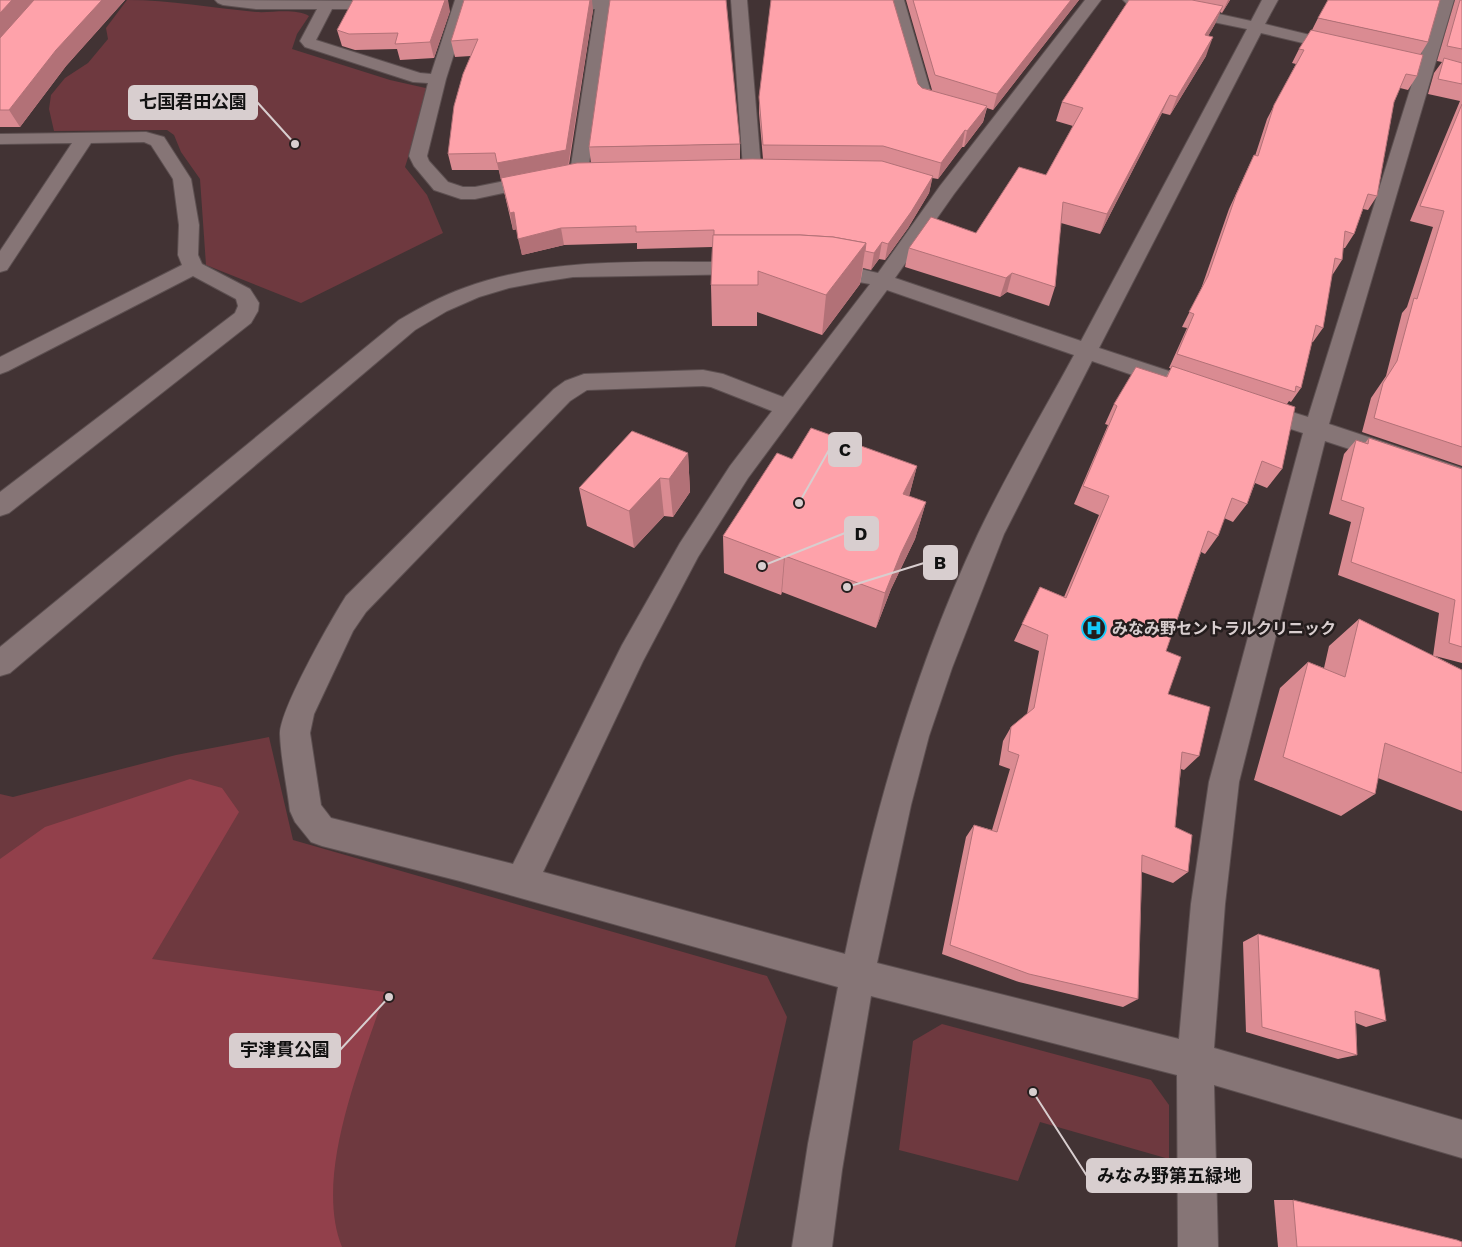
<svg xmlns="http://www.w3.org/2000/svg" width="1462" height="1247" font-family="'Work Sans','Noto Sans JP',sans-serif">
<rect width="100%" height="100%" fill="#423334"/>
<g fill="#6e393f">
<path d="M127 0C170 0 213 8 256 12 273 13 294 8 309 16L297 34 292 49 390 80 430 89 405 167 427 195 443 233 301 303 206 265 200 179 181 152 174 135 167 130 54 131 49 109 51 95 65 78 88 63 108 39 106 28Z"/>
<path d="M269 737 293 840 767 976 787 1017 735 1247H0V794L13 797 176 755Z"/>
<path d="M942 1024 1151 1080 1169 1105V1159L1040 1122 1018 1181 899 1150 913 1041Z"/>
</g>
<path fill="#92404b" d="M190 779 222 788 239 812 152 959 385 992C362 1063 313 1175 342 1247H0V859L45 827Z"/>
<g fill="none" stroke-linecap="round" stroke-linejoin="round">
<g stroke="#5d5051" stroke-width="2">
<g id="minor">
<path d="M215 0 393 1 396 4 393 7 388 9H332L316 40 420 73 431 74 455 0H471L446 79 427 156 429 161 448 182 463 187H475L539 174 546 176 548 180 546 184 475 199H461L434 190 414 166 409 156 428 83 413 82 305 47 300 41 317 9H256L223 5 218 3Z"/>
<path d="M552 0H680L677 3 672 5 610 8 588 172 586 176 579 178 572 176 570 172 595 9H554L549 7 546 4Z"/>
<path d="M731 0H747L761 168 759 172 752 174 745 172 743 168Z"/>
<path d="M888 0H904L931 93 937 97 954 101 957 105 954 109C941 112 922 106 915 95Z"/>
<path d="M1085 0H1101L954 194 895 278 1081 341 1247 29 1131 5 1126 3 1123 0H1155L1251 21 1262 0H1278L1265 24 1347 44 1349 47 1347 50 1341 52 1261 33 1099 348 1178 374 1181 380 1178 386 1170 388 1092 361 1004 534 952 668 929 736 911 805 877 963 1179 1039 1191 904 1209 782 1303 433 1248 415 1244 409 1248 403 1256 401 1308 417 1438 0H1454L1329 424 1462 468V486L1325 441 1239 782 1225 904 1214 1048 1462 1120V1158L1214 1085 1218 1247H1178L1177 1075 871 996 842 1170 832 1247H792L808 1144 838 987 460 881 322 846 311 842 295 822 290 811C287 786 281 760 280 734 280 709 331 620 346 596L554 389 565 381 584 374 703 370 723 374 783 397 870 284 819 275 816 270 819 265C837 261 859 269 878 273L940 186ZM887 290 1074 355C1042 414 1007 473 978 534 915 668 875 810 845 954L543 872 643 661 698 557 748 478ZM703 386 711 387 772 411 730 466 680 543 622 645 513 864 331 818 321 805 310 733 314 714 353 631 366 612 570 401 587 390Z"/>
<path d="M146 132 164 137 191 179 199 225 198 255 202 264 250 289 259 303 258 311 251 323 9 513 0 516V492L235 313 238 306 236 299 193 276 8 371 0 374V357L182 265 178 255 179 225 173 179 151 145 144 142 91 143 7 270 0 272V251L72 143 0 144V134Z"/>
<path d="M748 262 755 264 758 268 755 272 748 274 573 277 541 282 509 288 479 297 447 311 415 330 10 673 0 676V647L399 320C420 308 441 296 464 288 552 255 655 263 748 262Z"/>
</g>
</g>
<use href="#minor" fill="#867576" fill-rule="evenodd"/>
</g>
<g fill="#da8b92">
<path d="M0 0H125L66 66 20 127H0Z"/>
<path d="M906 0H1079L993 110 987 108 983 122 964 147H962L938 179 932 178 929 193 908 228 885 260 879 259 871 270 863 268 860 284 822 335 757 312V326H712L711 285 712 247 637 249V243L564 245 522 255 517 229 513 230 499 170H452L448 154 471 56 455 57 451 41 593 10 569 165 591 163 589 147 740 144V160L763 159 759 113V97L918 84 922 88 932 90Z"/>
<path d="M1129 0H1230L1222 13 1220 12 1215 24 1208 36 1206 56 1170 115 1162 113 1100 234 1061 223 1055 287 1049 306 1007 292 1000 297 905 267 909 248 976 233 1046 175 1073 126 1056 121 1062 102Z"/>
<path d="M1455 0H1462V466L1362 432 1371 398 1386 376 1402 313 1407 307 1433 227 1410 221 1460 101 1428 94 1434 73 1442 62 1437 61Z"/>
<path d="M450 11 434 58 400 60 397 49 355 50 342 46 337 30Z"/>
<path d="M1318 18 1428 42 1420 55 1417 76 1408 90 1400 88 1394 102 1377 196 1368 210 1363 209 1354 234 1345 248H1343L1342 260 1333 274H1332L1323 328 1313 342H1312L1301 388 1291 402 1289 401 1287 404 1282 469 1267 488 1255 483 1247 504 1233 522 1224 518 1218 536 1205 554 1201 552 1166 651 1168 694 1199 756 1184 770 1181 769 1175 827 1188 872 1173 883 1142 872 1138 999 1123 1007 1019 982 942 954 966 837 974 825 992 830 1010 769 999 765 1003 741 1011 727 1027 714 1039 651 1014 641 1040 587 1064 597 1099 515 1074 504 1108 425 1105 424 1114 404 1166 377 1171 368H1169L1187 328 1182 327 1201 289 1229 209 1247 170 1254 155 1255 156 1267 119 1296 64 1292 63 1299 49 1312 30Z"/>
<path d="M1369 438 1462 469V663L1435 656 1462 670V811L1378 778 1375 794 1341 816 1254 780 1280 688 1308 662 1324 668 1329 646 1359 619 1433 656 1439 613 1338 575 1351 522 1329 514 1344 454 1356 440 1365 443Z"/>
<path d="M688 453 690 492 673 517 664 516 634 548 587 526 579 488Z"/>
<path d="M792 459 917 466 909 496 926 502 915 539 891 589 876 628 782 592 781 595 724 573 723 536Z"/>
<path d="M1258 934 1386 1021 1366 1027 1356 1023 1357 1055 1338 1059 1246 1032 1243 942Z"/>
<path d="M1274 1200H1293L1462 1247H1278Z"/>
</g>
<g fill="#b27177">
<path d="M12 0H36L0 40V13Z"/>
<path d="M102 0H125L66 66 20 127 9 110 56 50Z"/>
<path d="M445 0H448L450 11 434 58 430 42Z"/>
<path d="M590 0H592L593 10 568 166 501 180 497 163Z"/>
<path d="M1071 0H1079L993 110 997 94Z"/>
<path d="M1228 0H1230L1222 13Z"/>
<path d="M1223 6 1215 24 1198 54 1205 35Z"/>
<path d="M1213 37 1206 56 1170 115 1177 97Z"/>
<path d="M1170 95 1162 113 1100 234 1107 214Z"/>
<path d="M987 106 983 122 964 147 967 131Z"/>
<path d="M965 130 962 147 938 179 941 163Z"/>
<path d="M933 176 929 193 908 228 885 260 888 244Z"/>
<path d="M514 212 518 229 513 230 510 213Z"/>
<path d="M561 228 564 245 522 255 518 239Z"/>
<path d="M882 242 879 259 871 270 874 253Z"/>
<path d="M866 243 860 284 822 335 826 295Z"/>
<path d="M1012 273 1007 292 1000 297 1006 278Z"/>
<path d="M688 453 690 492 673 517 669 479Z"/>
<path d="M917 466 907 504 903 494Z"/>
<path d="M660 478 664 516 634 548 629 511Z"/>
<path d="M926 502 915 539 891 589 876 628 885 593 901 553Z"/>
<path d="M785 556 782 592 781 595 784 559Z"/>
</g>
<g fill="#fea2aa" stroke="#b27177">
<path d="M0 0H12L0 13Z"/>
<path d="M34 0H102L56 50 9 110H0V38Z"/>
<path d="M353 0H445L430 42 395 44 398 33 349 34 337 30Z"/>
<path d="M464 0H590L566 150 497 163 495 153 448 154 454 106 463 74 478 39 451 41Z"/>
<path d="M610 0H726L740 144 589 147Z"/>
<path d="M771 0H893L918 84 922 88 987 106 967 131 965 130 941 163 883 146 763 145 759 97Z"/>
<path d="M913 0H1071L997 94 935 75Z"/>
<path d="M1129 0H1192L1223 6 1205 35 1213 37 1177 97 1170 95 1107 214 1063 202 1055 287 1012 273 1006 278 909 248 931 217 976 233 1019 167 1046 175 1083 108 1062 102Z"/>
<path d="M1328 0H1440L1428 42 1318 18Z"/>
<path d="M1460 0H1462V49L1447 46Z"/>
<path d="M1311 30 1423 55 1417 76 1406 74 1394 102 1377 196 1368 194 1354 234 1345 231 1342 260 1335 258 1323 328 1316 325 1301 388 1296 386 1295 392 1177 354 1194 314 1189 312 1208 276 1236 195 1254 155 1258 156 1274 105 1304 50 1299 49Z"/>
<path d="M1444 58 1462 63V84L1438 79Z"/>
<path d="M1462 104V447L1374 418 1383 383 1397 361 1414 298 1417 299 1444 211 1420 206Z"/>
<path d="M752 159 882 161 933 176 911 212 888 244 882 242 874 253 865 251 866 243 833 237 800 235H714V230L636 232V226L561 228 518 239 514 212 510 213 501 178 577 163Z"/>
<path d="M713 235H800L833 237 866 243 826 295 758 271V285H711Z"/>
<path d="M1172 366 1295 407 1282 469 1262 461 1247 504 1232 498 1218 536 1208 531 1166 651 1181 657 1168 694 1210 707 1199 756 1182 752 1175 827 1192 835 1188 872 1142 855 1138 999 1029 974 950 945 974 825 997 832 1019 755 1008 751 1011 727 1034 708 1048 635 1022 624 1040 587 1066 598 1109 496 1083 486 1117 406 1114 404 1136 367 1167 377Z"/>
<path d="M811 428 917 466 903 494 926 502 901 553 885 593 785 556 784 559 723 536 777 453 792 459Z"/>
<path d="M632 431 688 453 669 479 660 478 629 511 579 488Z"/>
<path d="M1369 438 1462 469V647L1449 643 1455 600 1351 562 1364 508 1341 500 1356 440 1368 444Z"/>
<path d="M1359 619 1462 670V773L1385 743 1375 794 1283 757 1308 662 1345 677Z"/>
<path d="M1258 934 1379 970 1386 1021 1355 1011 1357 1055 1262 1027Z"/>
<path d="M1293 1200 1457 1240 1462 1242V1247H1297Z"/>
</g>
<defs>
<g id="hospital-ring" transform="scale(1.25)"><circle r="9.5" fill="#241d1d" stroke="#15cafb" stroke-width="1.5"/><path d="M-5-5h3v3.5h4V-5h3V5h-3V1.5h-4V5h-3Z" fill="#15cafb"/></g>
</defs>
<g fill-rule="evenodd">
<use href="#hospital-ring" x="1094" y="628"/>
</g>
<g text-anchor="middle" stroke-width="5" stroke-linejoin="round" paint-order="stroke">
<g font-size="16" font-weight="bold" fill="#d8cecf" stroke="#241d1d" text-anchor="start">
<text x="1112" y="634">みなみ野セントラルクリニック</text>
</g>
</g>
<path fill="none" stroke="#d8cecf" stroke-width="2" d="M295 144L257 102M799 503L829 450M762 566L845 533M847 587L924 563M389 997L340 1050M1033 1092L1087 1176"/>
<g fill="#d8cecf" stroke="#241d1d" stroke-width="2">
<circle cx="295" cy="144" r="5"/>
<circle cx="799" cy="503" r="5"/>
<circle cx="762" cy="566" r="5"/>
<circle cx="847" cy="587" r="5"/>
<circle cx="389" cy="997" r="5"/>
<circle cx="1033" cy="1092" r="5"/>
</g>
<g fill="#d8cecf" stroke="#d8cecf" stroke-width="2">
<rect x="129" y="86" width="128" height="33" rx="5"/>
<rect x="829" y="433" width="32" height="33" rx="5"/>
<rect x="845" y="517" width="33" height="33" rx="5"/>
<rect x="924" y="546" width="33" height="33" rx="5"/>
<rect x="230" y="1034" width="110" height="33" rx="5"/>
<rect x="1087" y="1159" width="164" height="33" rx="5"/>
</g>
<g font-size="18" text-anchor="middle" font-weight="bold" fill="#111">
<text x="193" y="108">七国君田公園</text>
<text x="845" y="456">C</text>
<text x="861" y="540">D</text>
<text x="940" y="569">B</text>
<text x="285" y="1056">宇津貫公園</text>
<text x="1169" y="1182">みなみ野第五緑地</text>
</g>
</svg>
